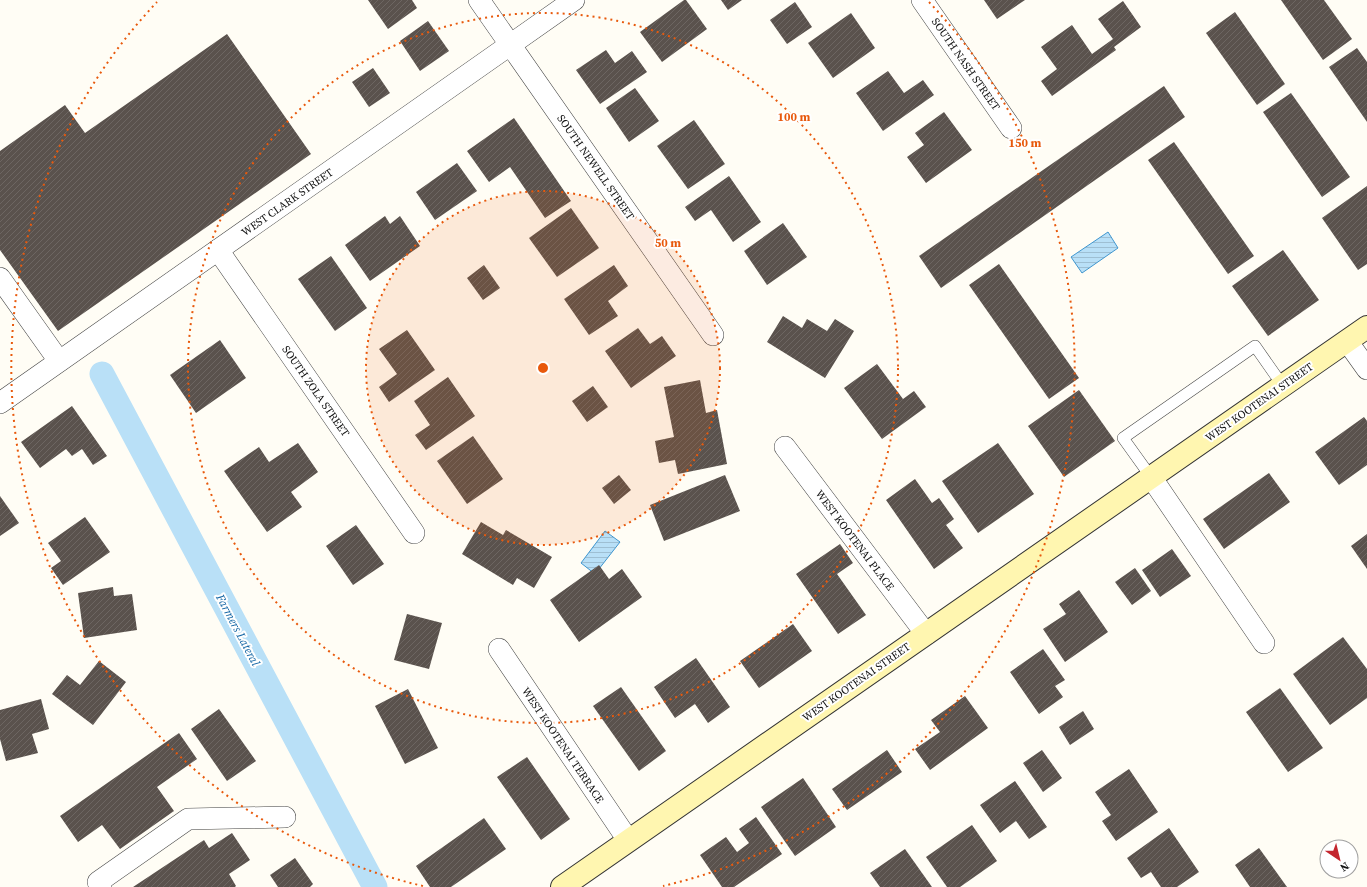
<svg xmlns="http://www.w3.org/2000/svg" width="1367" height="887" font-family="'Source Serif 4',serif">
<defs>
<pattern id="water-rules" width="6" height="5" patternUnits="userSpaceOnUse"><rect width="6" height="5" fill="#b9e0f7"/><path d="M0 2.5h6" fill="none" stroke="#9ebfd3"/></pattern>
<pattern id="building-hatch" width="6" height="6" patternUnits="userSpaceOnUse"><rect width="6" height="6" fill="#5a524d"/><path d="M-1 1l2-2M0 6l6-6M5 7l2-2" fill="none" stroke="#6d6662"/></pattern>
</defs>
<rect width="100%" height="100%" fill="#fffdf5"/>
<g fill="url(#water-rules)" stroke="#3f96cf">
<path d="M1108 232 1118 248 1082 273 1071 257Z"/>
<path d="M605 531 620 542 595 574 581 563Z"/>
</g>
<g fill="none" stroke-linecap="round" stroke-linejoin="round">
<path stroke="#b9e0f7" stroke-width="25" d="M102 374 375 887"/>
</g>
<g fill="url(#building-hatch)">
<path d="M368 0H412L417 8 388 29Z"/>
<path d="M684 0H686L707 29 662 62 640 32Z"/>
<path d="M721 0H742L728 10Z"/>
<path d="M984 0H1025L997 19Z"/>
<path d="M1281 0H1324L1352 39 1323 60Z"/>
<path d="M1123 1 1141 27 1114 47 1116 50 1052 96 1041 81 1057 69 1041 47 1072 25 1092 54 1113 39 1098 19Z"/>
<path d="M795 2 812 27 787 44 770 20Z"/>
<path d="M1235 12 1285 84 1257 105 1206 33Z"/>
<path d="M851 13 875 48 833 78 808 43Z"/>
<path d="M428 21 449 51 420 71 400 41Z"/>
<path d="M227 34 311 154 58 331 0 250V151L65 105 85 133Z"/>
<path d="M1357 48 1367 62V122L1329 67Z"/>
<path d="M606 50 615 63 632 51 647 72 600 104 576 70Z"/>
<path d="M373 68 390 93 369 107 352 82Z"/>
<path d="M888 71 904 93 923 80 934 95 883 131 856 93Z"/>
<path d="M1164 86 1185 117 941 288 919 256Z"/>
<path d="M635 88 659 121 629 142 606 108Z"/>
<path d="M1291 93 1350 177 1322 197 1263 112Z"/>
<path d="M944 112 972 150 926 183 907 157 924 145 915 133Z"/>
<path d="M514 118 571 201 545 218 510 167 489 182 467 151Z"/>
<path d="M694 120 725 164 688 189 657 146Z"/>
<path d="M1174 142 1254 256 1228 274 1148 160Z"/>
<path d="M457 163 477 191 435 220 416 192Z"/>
<path d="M729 176 761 222 733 242 711 210 695 221 685 207Z"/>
<path d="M1367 186V264L1358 270 1322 218Z"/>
<path d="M571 208 599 248 557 277 529 238Z"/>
<path d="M385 216 390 224 400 216 420 246 370 281 345 245Z"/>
<path d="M783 223 807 257 767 285 744 251Z"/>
<path d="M1283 250 1319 300 1268 336 1232 286Z"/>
<path d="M331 256 367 308 335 331 298 279Z"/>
<path d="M999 264 1079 378 1049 399 969 285Z"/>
<path d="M484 265 500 288 483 300 467 278Z"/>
<path d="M614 265 628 286 608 301 618 316 589 335 564 299Z"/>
<path d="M783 316 802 328 807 319 827 331 835 319 854 331 825 378 767 342Z"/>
<path d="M638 328 650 344 662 336 676 356 631 388 605 351Z"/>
<path d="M407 330 435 370 389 402 379 387 397 374 379 349Z"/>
<path d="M220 340 246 378 196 413 170 375Z"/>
<path d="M877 364 903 399 914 391 926 407 882 439 844 388Z"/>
<path d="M448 377 475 416 426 450 415 435 430 425 414 401Z"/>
<path d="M700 380 706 413 717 410 727 464 678 474 675 460 659 463 655 441 674 437 664 387Z"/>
<path d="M593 386 608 407 587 422 572 401Z"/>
<path d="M1079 390 1115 441 1064 477 1028 426Z"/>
<path d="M72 406 107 456 93 465 82 449 72 456 66 449 40 468 21 442Z"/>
<path d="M1364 417 1367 421V465L1339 485 1315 452Z"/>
<path d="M473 436 503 479 467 504 437 461Z"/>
<path d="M298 443 318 472 291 492 302 507 267 532 224 471 259 447 269 462Z"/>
<path d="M998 443 1034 494 978 533 942 481Z"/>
<path d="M1269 473 1290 502 1224 549 1203 519Z"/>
<path d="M619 475 631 490 614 504 602 488Z"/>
<path d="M725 475 740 511 664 541 650 505Z"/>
<path d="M915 479 932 503 939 498 954 519 946 525 963 548 934 569 886 500Z"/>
<path d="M0 496 19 523 0 536Z"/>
<path d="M85 517 110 552 63 585 51 568 61 561 48 543Z"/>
<path d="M481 522 503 535 506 530 552 557 534 588 517 578 513 585 462 554Z"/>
<path d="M356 525 384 564 353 585 326 546Z"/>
<path d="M1367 534V569L1351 546Z"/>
<path d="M840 544 853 563 837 574 866 615 838 634 796 574Z"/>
<path d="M1172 549 1191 576 1160 597 1142 570Z"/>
<path d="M599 565 609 579 622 569 642 597 579 642 550 600Z"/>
<path d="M1135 568 1151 591 1132 605 1115 582Z"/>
<path d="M113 587 114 596 132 594 137 630 84 638 78 593Z"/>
<path d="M1079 590 1108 632 1065 662 1043 629 1066 614 1059 604Z"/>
<path d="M407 614 442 623 429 669 394 660Z"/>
<path d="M793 624 812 651 759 688 740 661Z"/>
<path d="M1343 637 1367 669V698L1330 725 1293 674Z"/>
<path d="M1043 649 1065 680 1055 686 1063 697 1039 714 1010 672Z"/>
<path d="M696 658 730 707 708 723 695 704 675 718 654 687Z"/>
<path d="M99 661 126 682 93 725 52 694 67 675 80 685Z"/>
<path d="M621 687 666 751 639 771 593 706Z"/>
<path d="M1280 688 1323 748 1288 772 1246 712Z"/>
<path d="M408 689 438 748 405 764 375 706Z"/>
<path d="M965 696 988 728 930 770 915 749 940 732 931 720Z"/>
<path d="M41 699 49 729 32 734 38 753 6 761 0 739V710Z"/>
<path d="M219 709 256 761 227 781 191 729Z"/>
<path d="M1083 711 1094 729 1070 745 1059 727Z"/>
<path d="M179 733 197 759 157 787 174 811 120 849 102 825 78 842 60 816Z"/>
<path d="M887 750 902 772 847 810 832 789Z"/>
<path d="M1042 750 1062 778 1043 792 1023 763Z"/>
<path d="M527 757 570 819 541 840 497 777Z"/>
<path d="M1129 769 1158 812 1116 841 1102 821 1111 815 1095 792Z"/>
<path d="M803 778 836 827 795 856 761 807Z"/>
<path d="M1015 781 1047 827 1029 839 1016 821 1000 833 980 805Z"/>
<path d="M756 817 782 854 734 887H722L700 855 726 837 737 852 749 843 739 829Z"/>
<path d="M484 818 506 849 451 887H430L416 866Z"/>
<path d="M972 825 997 861 960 887H947L926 857Z"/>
<path d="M1169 828 1199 872 1177 887H1161L1151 872 1141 878 1127 858Z"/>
<path d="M232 833 250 860 229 874 236 886 235 887H133L204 840 209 848Z"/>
<path d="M1259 848 1287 887H1250L1235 865Z"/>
<path d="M905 849 932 887H880L870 873Z"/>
<path d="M295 858 313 884 310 887H278L270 875Z"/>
</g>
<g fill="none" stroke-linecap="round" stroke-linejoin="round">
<g stroke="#444" stroke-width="12">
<path id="lane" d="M1151 477 1123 438 1255 346 1283 386"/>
</g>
<g stroke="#444" stroke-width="22">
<g id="street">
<path d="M479 0 713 335"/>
<path d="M922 0 1011 128"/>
<path d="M218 250 414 533"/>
<path d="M0 278 59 361"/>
<path d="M1347 341 1367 369"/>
<path d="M0 403 574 0"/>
<path d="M785 447 926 634"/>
<path d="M1151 477 1264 643"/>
<path d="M499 649 628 840"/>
<path d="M101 887 98 882 188 819 285 817"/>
</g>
</g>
<g stroke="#333" stroke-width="24">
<path id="secondary" d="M562 887 1367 327"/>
</g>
<use href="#lane" stroke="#fff" stroke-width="11"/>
<use href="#street" stroke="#fff" stroke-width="21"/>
<use href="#secondary" stroke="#fff6b0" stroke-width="22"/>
</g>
<circle cx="543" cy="368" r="177" fill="#e8590c" fill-opacity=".12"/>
<g fill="none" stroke="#e8590c" stroke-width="2" stroke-dasharray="2 4">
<circle cx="543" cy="368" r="177"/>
<circle cx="543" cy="368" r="355"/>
<path d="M423 886A532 532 0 0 1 157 2M929 2A532 532 0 0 1 663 886"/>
</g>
<g text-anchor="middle" stroke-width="4" stroke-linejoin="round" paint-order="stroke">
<g font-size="11" fill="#111" stroke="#fff">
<text transform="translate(966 64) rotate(55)" y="4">SOUTH NASH STREET</text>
<text transform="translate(596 167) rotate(55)" y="4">SOUTH NEWELL STREET</text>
<text transform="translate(287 202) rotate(-35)" y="4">WEST CLARK STREET</text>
<text transform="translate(316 391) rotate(55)" y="4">SOUTH ZOLA STREET</text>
<text transform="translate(1259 402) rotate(-35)" y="4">WEST KOOTENAI STREET</text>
<text transform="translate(855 540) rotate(53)" y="4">WEST KOOTENAI PLACE</text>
<text transform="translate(856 682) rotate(-35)" y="4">WEST KOOTENAI STREET</text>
<text transform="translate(563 745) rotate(56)" y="4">WEST KOOTENAI TERRACE</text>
</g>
<g font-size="12" font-style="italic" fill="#1768a6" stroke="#fff">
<text transform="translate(238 630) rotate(62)" y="4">Farmers Lateral</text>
</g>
</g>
<circle cx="543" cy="368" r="6" fill="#e8590c" stroke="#fff" stroke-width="2"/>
<g font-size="12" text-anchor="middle" font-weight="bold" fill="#e8590c" stroke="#fff" stroke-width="4" stroke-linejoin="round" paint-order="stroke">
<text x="794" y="121">100 m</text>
<text x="1025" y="147">150 m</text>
<text x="668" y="247">50 m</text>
</g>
<g transform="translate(1339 859) rotate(145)"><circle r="19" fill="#ffffff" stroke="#a0a0a0"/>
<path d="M0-3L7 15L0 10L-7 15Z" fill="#c4262e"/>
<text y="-6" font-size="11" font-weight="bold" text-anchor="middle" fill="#111111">N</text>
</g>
</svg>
